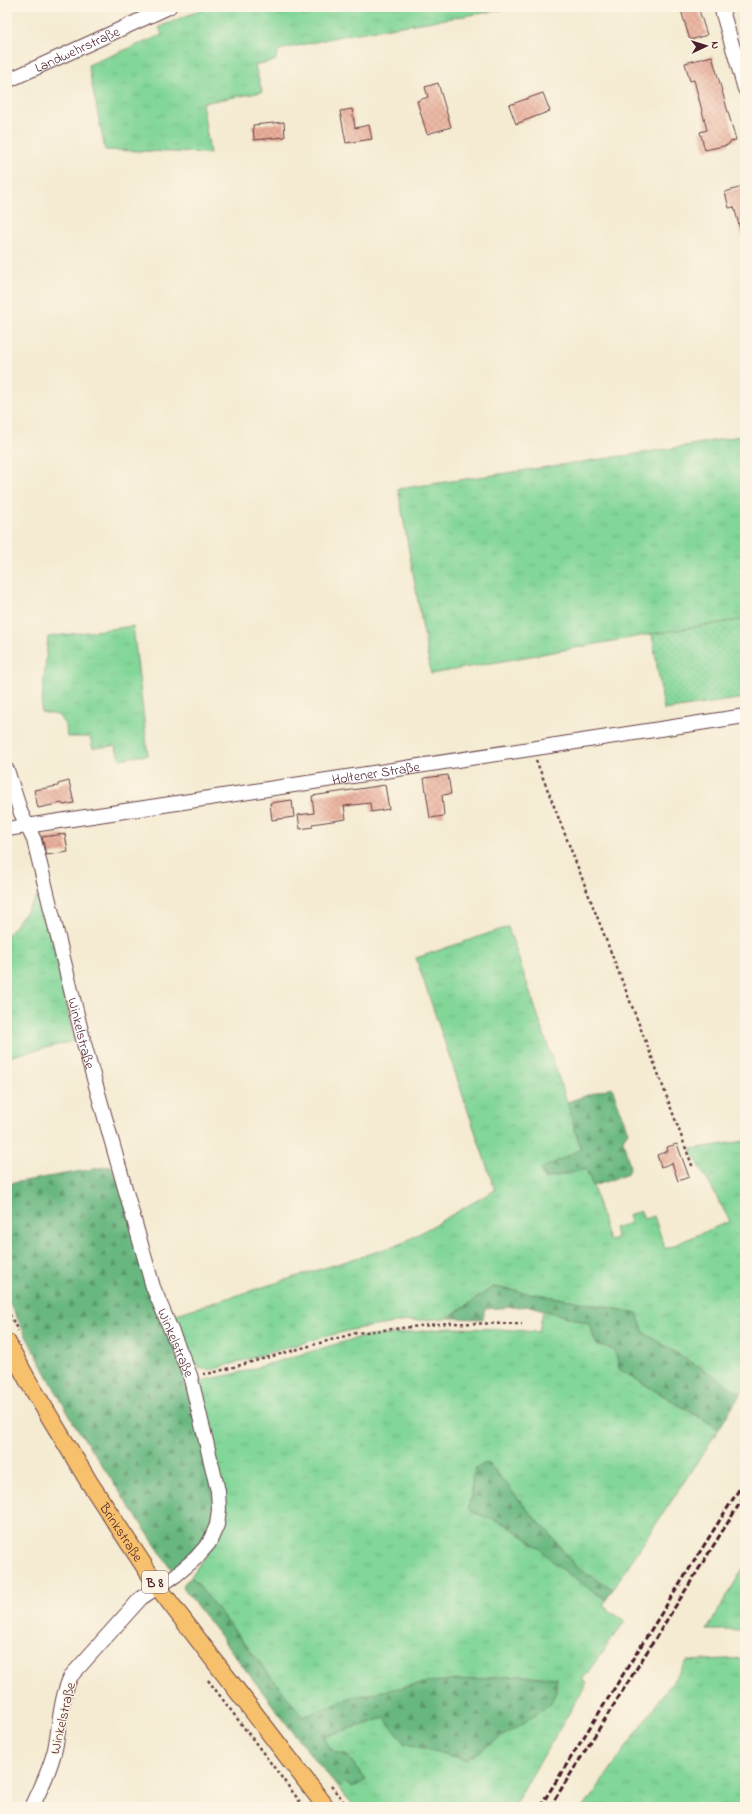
<svg xmlns="http://www.w3.org/2000/svg" width="752" height="1814" font-family="'Indie Flower',sans-serif">
<defs>
<pattern id="grass-tufts" width="24" height="20" patternUnits="userSpaceOnUse"><rect width="24" height="20" fill="#81d698"/><path d="M3 7l-1-3M5 7V3M7 7l1-3M15 17l-1-3M17 17v-4M19 17l1-3" fill="none" stroke="#71b783"/></pattern>
<pattern id="forest-firs" width="22" height="20" patternUnits="userSpaceOnUse"><rect width="22" height="20" fill="#68b780"/><path d="M5 1l3.5 6h-7zM16 11l3.5 6h-7z" fill="#589469"/></pattern>
<pattern id="park-dots" width="8" height="8" patternUnits="userSpaceOnUse"><rect width="8" height="8" fill="#81d698"/><path d="M2 2h.1M6 6h.1" fill="none" stroke="#71b783" stroke-width="1.8" stroke-linecap="round"/></pattern>
<pattern id="building-cross-hatch" width="8" height="8" patternUnits="userSpaceOnUse"><rect width="8" height="8" fill="#eaaf9b"/><path d="M0 0l8 8M0 8l8-8" fill="none" stroke="#ca9686"/></pattern>
</defs>
<rect width="100%" height="100%" fill="#fcf5e5"/>
<filter id="ink" filterUnits="userSpaceOnUse"><feTurbulence type="fractalNoise" baseFrequency=".025" numOctaves="2"/><feDisplacementMap in="SourceGraphic" scale="8" xChannelSelector="R" yChannelSelector="G"/><feConvolveMatrix kernelMatrix="1 2 1 2 8 2 1 2 1" color-interpolation-filters="sRGB"/></filter>
<filter id="wash" filterUnits="userSpaceOnUse"><feTurbulence type="fractalNoise" baseFrequency=".012" numOctaves="4" result="noise"/><feDisplacementMap in="SourceGraphic" scale="16" xChannelSelector="R" yChannelSelector="G"/><feGaussianBlur stdDeviation="0.9" result="paint"/><feColorMatrix in="noise" values="0 0 0 0 0 0 0 0 0 0 0 0 0 0 0 0 0 1.4 0 .05"/><feComposite in="paint" operator="in"/></filter>
<g filter="url(#wash)">
<rect width="100%" height="100%" fill="#f4ebd2"/>
<g fill="url(#grass-tufts)" stroke="#667a62">
<path d="M208 7H520L346 35 279 50 275 61 255 65 262 92 202 103 210 153 105 150 88 65 162 35 159 27Z"/>
<path d="M745 435V619L652 634 431 674 398 489 669 449Z"/>
<path d="M133 626 148 755 120 759 115 746 93 748 90 737H67L66 726 58 715 41 712 48 637Z"/>
<path d="M37 897 46 910 74 1041 7 1057V936Z"/>
<path d="M508 927 567 1102 581 1150 541 1169 544 1179 587 1169 593 1186 609 1241 617 1239 614 1228 630 1223 628 1215 641 1211 644 1219 654 1216 665 1249 730 1221 690 1149 745 1141V1388L741 1393 644 1333 637 1313 576 1301 493 1287 448 1318 408 1321 355 1329 316 1339 215 1369C207 1370 200 1370 194 1365L170 1316 401 1244 495 1190 416 958Z"/>
<path d="M543 1310 588 1323 591 1328 597 1346 604 1345 616 1353 619 1369 719 1429 613 1589C600 1581 583 1574 573 1563 561 1550 550 1531 537 1521L491 1466 472 1480V1494L468 1507 505 1524 537 1546 556 1565 606 1600 603 1606 625 1621 582 1680 587 1683 513 1807H355L338 1787 344 1782 352 1788 366 1780 346 1754 334 1752 325 1742V1736L385 1718 404 1743 517 1726 534 1716 557 1678 520 1676 428 1682 303 1717 191 1576 215 1542 197 1382 238 1373 357 1338 450 1328 497 1329 539 1332Z"/>
<path d="M745 1565V1630H707Z"/>
<path d="M745 1658V1807H584L687 1661Z"/>
</g>
<g fill="url(#forest-firs)" stroke="#596b56">
<path d="M612 1087 628 1132 623 1139 630 1168 628 1174 593 1186 586 1169 544 1179 541 1169 581 1149 567 1102Z"/>
<path d="M111 1166 120 1186 190 1388 211 1482 214 1512 209 1533 174 1573 73 1422 27 1338 7 1298V1184Z"/>
<path d="M493 1287 576 1301 637 1313 644 1333 741 1393 719 1429 619 1369C619 1355 613 1344 597 1346L591 1328 588 1323 530 1306 485 1309 483 1319 448 1318Z"/>
<path d="M486 1463 491 1466 537 1521C550 1531 561 1550 573 1563 583 1574 600 1581 613 1589L606 1600 556 1565 537 1546 505 1524 472 1512 468 1507 472 1494V1480L476 1468Z"/>
<path d="M191 1576 303 1717 348 1698 428 1682 520 1676 557 1678 556 1692 550 1704 534 1716 466 1760 404 1743 385 1718 325 1736V1742L334 1752 346 1754 366 1780 352 1788 344 1782 338 1787 302 1744 182 1586Z"/>
</g>
<path fill="url(#park-dots)" stroke="#667a62" d="M745 619V698L664 710 652 634Z"/>
<g id="blocks">
<g fill="url(#building-cross-hatch)">
<path d="M680 7H698L707 35 690 40Z"/>
<path d="M712 56 736 140 730 142 728 145 705 150 700 132 707 130 694 80 690 81 685 63Z"/>
<path d="M438 83 451 127 427 134 417 101 428 97 425 87Z"/>
<path d="M543 93 550 111 516 124 509 105Z"/>
<path d="M352 109 355 128 369 125 372 139 346 143 340 111Z"/>
<path d="M284 122 285 137 254 140 253 125Z"/>
<path d="M745 186V235L742 236 734 207 729 208 725 192Z"/>
<path d="M448 775 451 794 442 795 444 816 430 818 424 778Z"/>
<path d="M69 781 74 803 63 805 62 803 38 808 34 790 58 786V784Z"/>
<path d="M385 785 389 809 371 812 370 803 344 806 346 819 312 824 313 827 300 829 298 815 314 813 312 796Z"/>
<path d="M292 800 294 817 272 820 270 803Z"/>
<path d="M65 834 68 852 46 855 42 837Z"/>
<path d="M677 1144 689 1177 678 1181 672 1163 661 1167 657 1155 668 1151 667 1147Z"/>
</g>
</g>
</g>
<g filter="url(#ink)">
<use href="#blocks" fill-opacity="0" stroke="#643e44" stroke-width="1"/>
<g fill="none" stroke-linecap="round" stroke-linejoin="round">
<g stroke="#643e44" stroke-width="16">
<g id="minor">
<path d="M721 7 745 89"/>
<path id="s1" d="M7 81 169 7"/>
<path id="s2" d="M7 770 21 813 34 840 85 1047 153 1287 190 1375 218 1491 219 1509 217 1525 209 1543 196 1558 176 1575 141 1598 71 1676C60 1699 60 1725 55 1749 50 1770 41 1788 32 1807"/>
<path id="s3" d="M7 829 745 716"/>
</g>
</g>
<g stroke="#643e44" stroke-width="19">
<g id="major">
<path id="s4" d="M7 1342 28 1381 89 1482 158 1587 326 1807"/>
</g>
</g>
<g stroke="#643e44" stroke-width="2.5" stroke-dasharray="3 3" stroke-linecap="butt">
<path d="M536 760 658 1073 693 1168"/>
<path d="M7 1309 18 1331"/>
<path d="M203 1374 212 1373 356 1333 448 1323 522 1324"/>
<path d="M208 1680 304 1807"/>
<path d="M331 1786 348 1807"/>
</g>
<use href="#minor" stroke="#fff" stroke-width="14"/>
<use href="#major" stroke="#f7c06c" stroke-width="17"/>
<g stroke="#4a1f2b" stroke-width="3" stroke-dasharray="6 3" stroke-linecap="butt">
<path d="M540 1807 745 1480"/>
<path d="M550 1807 745 1495"/>
</g>
</g>
</g>
<g text-anchor="middle" stroke-width="3" stroke-linejoin="round" paint-order="stroke">
<rect fill="#fcf5e5" stroke="#7f5f63" stroke-width="1" x="142" y="1571" width="26" height="22" rx="3"/>
<g font-size="13" font-weight="bold" fill="#4a1f2b">
<text x="155" y="1587">B 8</text>
</g>
<g font-size="14" fill="#4a1f2b" stroke="#fcf5e5">
<text dy="5" stroke="none"><textPath href="#s1" startOffset="77">Landwehrstraße</textPath></text>
<text dy="5" stroke="none"><textPath href="#s3" startOffset="373">Holtener Straße</textPath></text>
<text dy="5" stroke="none"><textPath href="#s2" startOffset="274">Winkelstraße</textPath></text>
<text dy="5" stroke="none"><textPath href="#s2" startOffset="598">Winkelstraße</textPath></text>
<text dy="5" stroke="none"><textPath href="#s4" startOffset="222">Brinkstraße</textPath></text>
<text transform="translate(62 1718) rotate(-77)" y="5">Winkelstraße</text>
</g>
</g>
<rect width="752" height="1814" fill="none" stroke="#fcf5e5" stroke-width="24"/>
<g transform="translate(706 46) rotate(86)" stroke="#fcf5e5" stroke-width="3" paint-order="stroke">
<path d="M0-3L7 15L0 10L-7 15Z" fill="#4a1f2b"/>
<text y="-6" font-size="11" font-weight="bold" text-anchor="middle" fill="#4a1f2b">N</text>
</g>
</svg>
